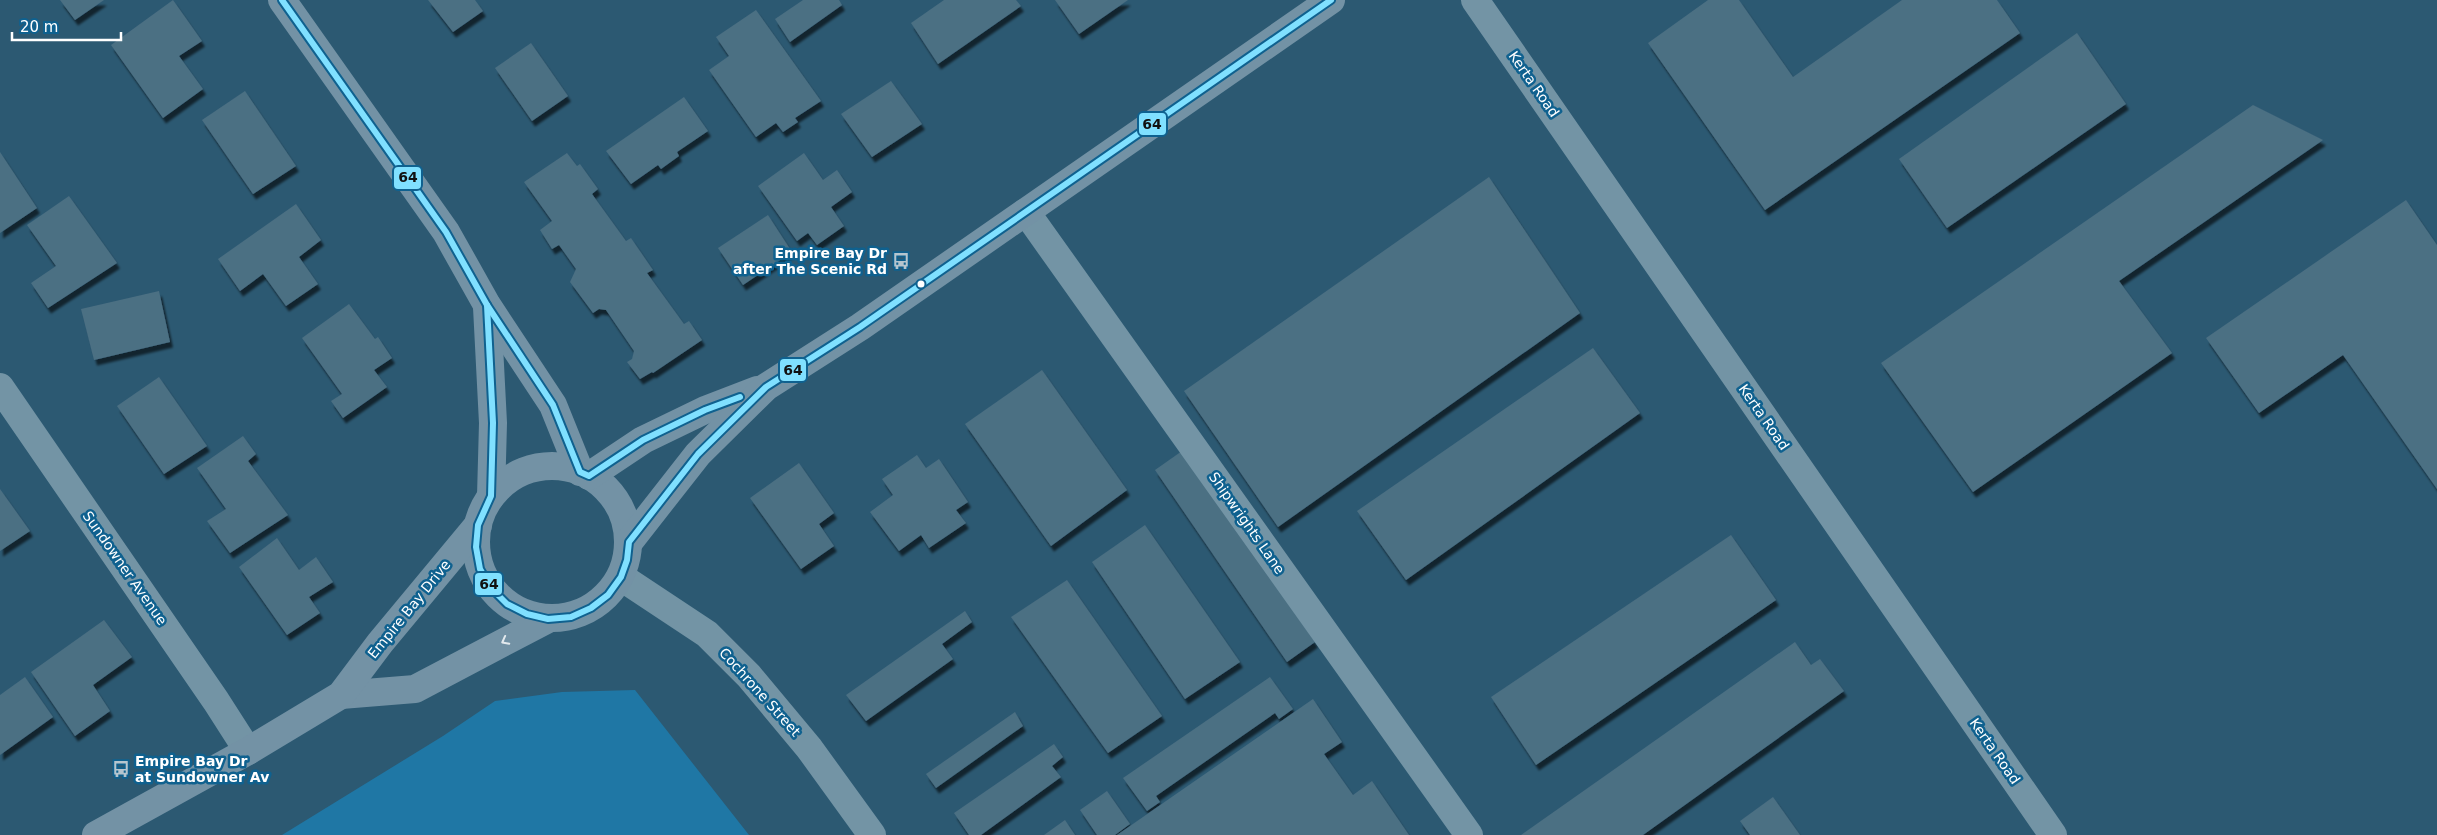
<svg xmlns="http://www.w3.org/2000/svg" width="2437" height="835" font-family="'DejaVu Sans',sans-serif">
<defs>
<filter id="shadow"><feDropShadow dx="3" dy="5.5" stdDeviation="1" flood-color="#0009"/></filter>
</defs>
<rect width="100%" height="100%" fill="#2c5972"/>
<path fill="#1f77a5" d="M635 690 749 835H282L443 736 495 701 562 692Z"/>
<g fill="#4b6f83" filter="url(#shadow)">
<path d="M60 0H104L75 20Z"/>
<path d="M173 0 202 41 179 56 203 89 163 118 111 45Z"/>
<path d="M428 0H475L483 11 453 32Z"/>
<path d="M803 0H839L842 5 790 42 775 19Z"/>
<path d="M944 0H1016L1021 6 938 64 911 23Z"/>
<path d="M1055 0H1128L1079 34Z"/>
<path d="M1708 0H1739L1793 77 1902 0H1997L2020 33 1765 210 1648 43Z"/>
<path d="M756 10 821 101 795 118 798 122 783 132 776 123 756 137 709 70 729 56 716 37Z"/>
<path d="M2077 33 2126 104 1947 228 1899 159Z"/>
<path d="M531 43 568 96 532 121 495 68Z"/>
<path d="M891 81 922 124 872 157 841 114Z"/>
<path d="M245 91 296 166 253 194 202 120Z"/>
<path d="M684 97 708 131 677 152 679 156 661 169 658 165 631 184 606 151Z"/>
<path d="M2253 105 2323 140 2119 281 2172 353 1973 492 1881 363Z"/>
<path d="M0 152 37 208 0 233Z"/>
<path d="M567 153 577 166 580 164 598 189 592 194 626 241 631 238 653 270 647 273 684 324 689 321 702 340 653 373 652 372 640 379 627 362 632 359 634 351 606 310 599 309 593 313 570 282 576 269 559 245 552 249 540 230 552 221 524 182Z"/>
<path d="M804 153 823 180 837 170 852 192 831 207 844 226 817 245 808 233 797 241 758 186Z"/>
<path d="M1489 177 1580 313 1278 527 1184 391Z"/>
<path d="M69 196 117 263 48 308 31 283 56 266 27 225Z"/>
<path d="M2406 200 2437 245V489L2343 355 2259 413 2206 338Z"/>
<path d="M296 204 321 240 299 257 318 284 286 306 263 274 240 291 218 259Z"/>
<path d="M768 215 792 252 743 285 718 248Z"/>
<path d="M159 291 170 342 94 360 81 309Z"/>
<path d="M349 304 375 339 378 337 392 358 374 370 387 387 343 418 331 401 342 394 302 338Z"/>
<path d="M1593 348 1640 413 1406 580 1357 511Z"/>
<path d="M1042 370 1127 490 1051 546 965 424Z"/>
<path d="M159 377 207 446 164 474 117 406Z"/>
<path d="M243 436 256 454 248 461 288 515 230 553 207 521 226 509 197 468Z"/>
<path d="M1182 451 1315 642 1287 662 1155 470Z"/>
<path d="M917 455 926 468 939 459 968 502 956 510 966 523 929 548 921 535 899 551 870 512 893 495 882 479Z"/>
<path d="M799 463 834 513 819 524 834 546 801 569 750 498Z"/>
<path d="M0 489 30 531 0 551Z"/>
<path d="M1145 525 1240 662 1185 699 1092 562Z"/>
<path d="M1731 535 1776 600 1536 765 1491 697Z"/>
<path d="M277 538 299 570 316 557 333 582 309 597 320 613 287 635 239 567Z"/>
<path d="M1067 580 1162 716 1108 753 1011 617Z"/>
<path d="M965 611 972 622 942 644 953 659 866 721 846 695Z"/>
<path d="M104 620 132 657 93 685 110 711 75 736 31 672Z"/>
<path d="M1795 642 1811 665 1820 659 1844 691 1643 835H1521Z"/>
<path d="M25 677 53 717 0 755V695Z"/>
<path d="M1270 677 1293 709 1279 719 1275 713 1156 796 1160 802 1147 811 1123 778Z"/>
<path d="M1313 699 1342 742 1324 754 1353 795 1372 781 1409 835H1117Z"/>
<path d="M1015 712 1023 726 936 788 926 774Z"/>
<path d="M1054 744 1063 757 1052 766 1061 777 981 835H969L954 813Z"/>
<path d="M1107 791 1130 824 1115 835H1097L1080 810Z"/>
<path d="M1773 797 1800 835H1750L1740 821Z"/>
<path d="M1065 820 1075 835H1044Z"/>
</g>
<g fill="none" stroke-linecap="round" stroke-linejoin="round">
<g stroke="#7394a5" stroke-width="28">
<path d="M1475 0 2053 835"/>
<path d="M1026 212 1469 835"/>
<path d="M0 387 216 701 248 751"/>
<path d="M621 577 707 634 749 676 809 748 872 835"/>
</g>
<g stroke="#7392a5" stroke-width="28">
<path d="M282 0 446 232 487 305 553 405 580 472"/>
<path d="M487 307 493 423 491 496"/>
<circle cx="552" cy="542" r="76"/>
<path d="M589 476 643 440 705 410 757 390"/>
<path d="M629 542 698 454 766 387 860 327 1331 0"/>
<path d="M341 695 415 689 548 619"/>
<path d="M96 835 248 751 341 695 380 643 478 525"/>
</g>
<g stroke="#0f618f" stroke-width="10">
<g id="bus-1">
<path d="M282 0 446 232 487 305 493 423 491 496 478 525 476 547 480 569 491 588 507 604 527 614 548 619 571 617 591 608 608 595 621 577 627 560 629 542 698 454 766 387 860 327 1331 0"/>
<path d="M487 305 553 405 580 472 589 476 643 440 705 410 740 397"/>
</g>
</g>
<use href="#bus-1" stroke="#80e0ff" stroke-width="6"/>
</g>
<defs><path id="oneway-chevron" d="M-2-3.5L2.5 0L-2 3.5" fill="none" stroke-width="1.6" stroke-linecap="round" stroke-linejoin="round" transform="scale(1.25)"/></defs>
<use stroke="#e3e9ed" href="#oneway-chevron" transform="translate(505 641) rotate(152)"/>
<defs>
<g id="bus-bare" transform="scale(1.35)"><path d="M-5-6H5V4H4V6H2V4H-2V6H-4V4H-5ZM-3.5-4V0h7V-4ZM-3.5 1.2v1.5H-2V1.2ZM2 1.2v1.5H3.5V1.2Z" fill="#b5c5ce" stroke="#0f618f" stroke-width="2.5" paint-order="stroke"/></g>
</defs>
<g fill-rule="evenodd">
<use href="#bus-bare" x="901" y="261"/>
<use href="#bus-bare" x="121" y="769"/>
</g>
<circle fill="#fff" stroke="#0f618f" stroke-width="2" cx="921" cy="284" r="4.5"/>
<g text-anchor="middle" stroke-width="5" stroke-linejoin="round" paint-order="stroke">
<g font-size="14" fill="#fff" stroke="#0f618f">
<text transform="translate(1534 84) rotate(55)" y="5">Kerta Road</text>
<text transform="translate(1764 417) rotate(55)" y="5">Kerta Road</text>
<text transform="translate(1247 523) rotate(55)" y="5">Shipwrights Lane</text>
<text transform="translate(125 568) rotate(55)" y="5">Sundowner Avenue</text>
<text transform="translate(409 609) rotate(-51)" y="5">Empire Bay Drive</text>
<text transform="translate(760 692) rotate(48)" y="5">Cochrone Street</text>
<text transform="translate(1995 751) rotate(55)" y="5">Kerta Road</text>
</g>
<g font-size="14" font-weight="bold" fill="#fff" stroke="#0f618f" text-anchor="end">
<text x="887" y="258">Empire Bay Dr<tspan x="887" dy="16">after The Scenic Rd</tspan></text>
<text x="135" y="766" text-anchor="start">Empire Bay Dr<tspan x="135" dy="16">at Sundowner Av</tspan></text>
</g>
</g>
<g stroke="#0f618f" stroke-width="2">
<rect x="1138" y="112" width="29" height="24" rx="5" fill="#80e0ff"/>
<rect x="393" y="166" width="29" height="24" rx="5" fill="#80e0ff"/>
<rect x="779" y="358" width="28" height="24" rx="5" fill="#80e0ff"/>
<rect x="474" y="572" width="29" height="24" rx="5" fill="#80e0ff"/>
</g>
<g font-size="14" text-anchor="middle" font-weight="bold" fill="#111">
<text x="1152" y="129">64</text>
<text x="408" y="182">64</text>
<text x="793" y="375">64</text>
<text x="489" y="589">64</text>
</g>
<path d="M12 32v8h109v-8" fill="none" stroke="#ffffff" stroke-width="2.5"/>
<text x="20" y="32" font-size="15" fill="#ffffff" stroke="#0f618f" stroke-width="4" paint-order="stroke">20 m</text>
</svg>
